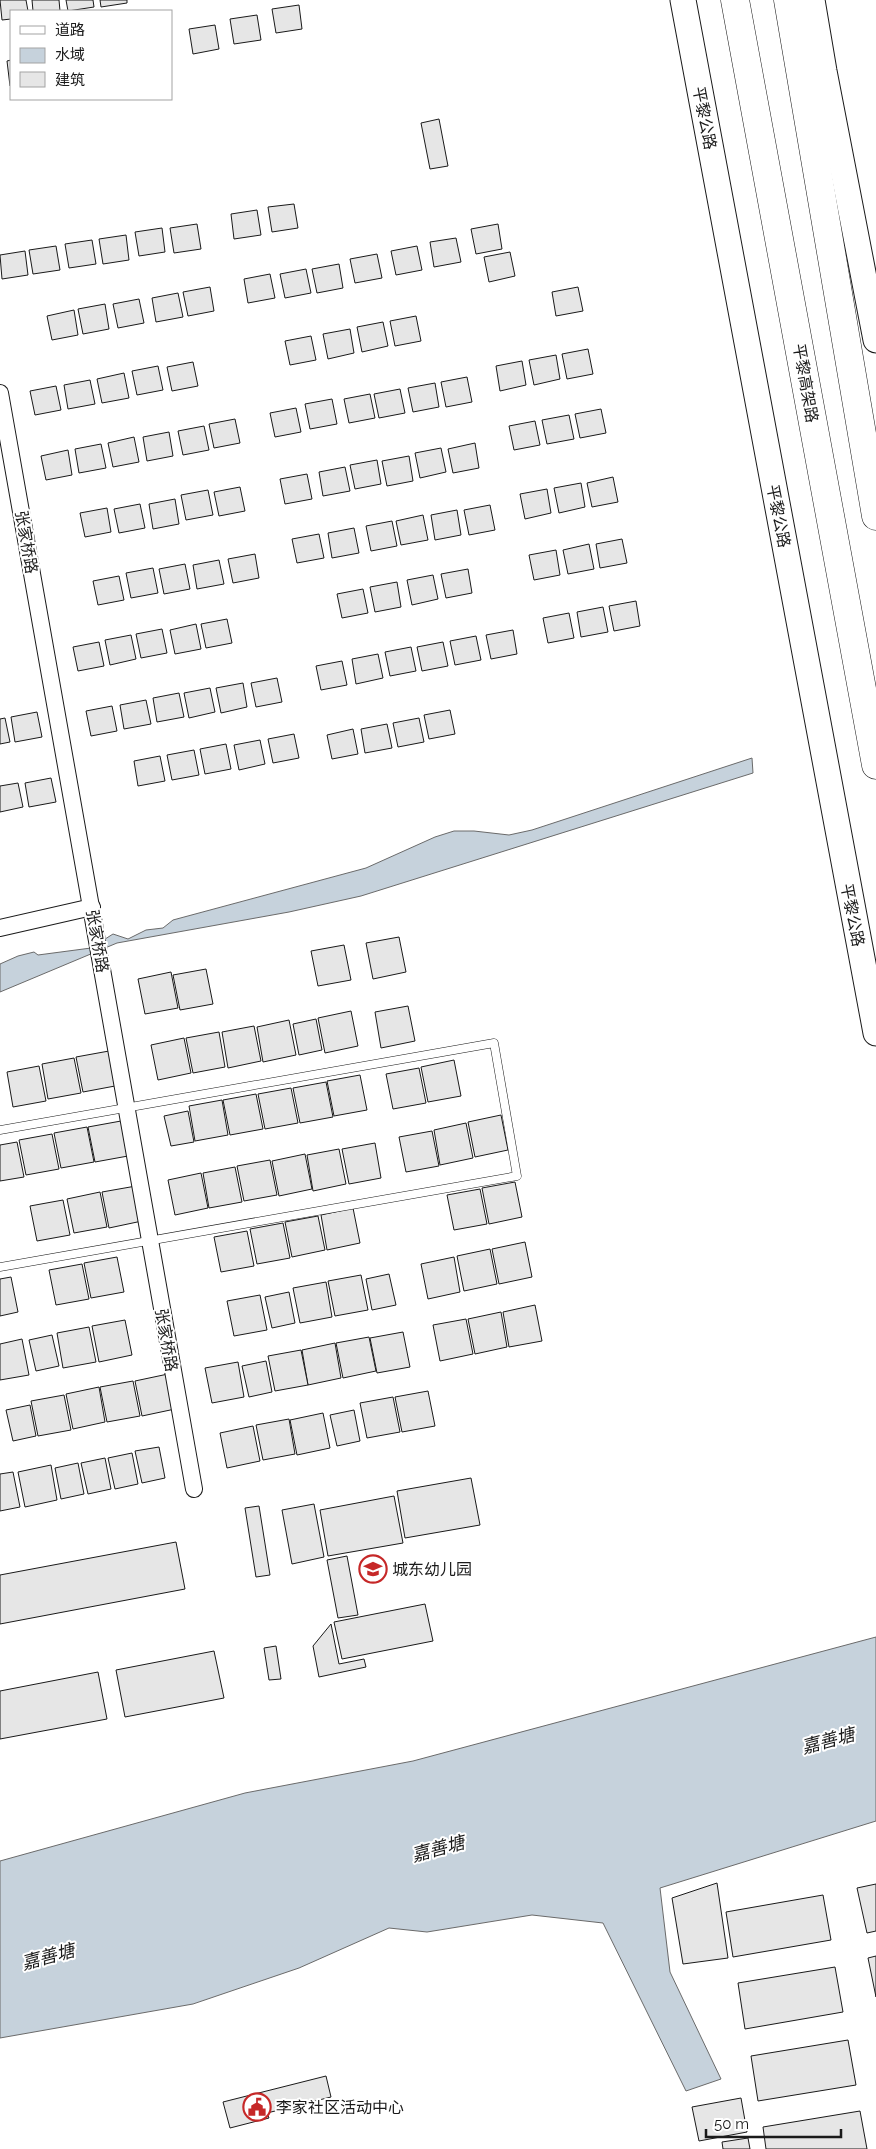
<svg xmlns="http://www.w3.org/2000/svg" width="876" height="2149" font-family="Raleway,'Noto Sans SC',sans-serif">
<rect width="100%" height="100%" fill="#fff"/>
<g fill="#c6d2dc" stroke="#6a6a6a">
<path d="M752 758 753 773 361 896 289 912 117 943 0 992V964L18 956 34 952 38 955 91 948 113 934 128 939 146 930 163 928 173 920 366 868 435 837 454 831H474L509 835 532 830Z"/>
<path d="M876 1637V1821L660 1888 670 1972 721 2079 686 2091 603 1923 532 1915 427 1932 389 1928 299 1968 193 2004 0 2038V1861L245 1793 413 1761Z"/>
</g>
<g fill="#e6e6e6" stroke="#1a1a1a">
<path d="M0 0H26L28 11H11V19L2 20Z"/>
<path d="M32 0H59L60 11H33Z"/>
<path d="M66 0H93L94 7 68 11Z"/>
<path d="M100 0H127V3L101 7Z"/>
<path d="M299 5 302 29 276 33 272 9Z"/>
<path d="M257 15 261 40 234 44 230 19Z"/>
<path d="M215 25 219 49 193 54 189 29Z"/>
<path d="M11 60V85L10 86 7 61Z"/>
<path d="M439 119 448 166 430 169 421 123Z"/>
<path d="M294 204 298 228 272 232 268 207Z"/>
<path d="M257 210 261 235 234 239 231 214Z"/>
<path d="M197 224 201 249 174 253 170 228Z"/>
<path d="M498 224 502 249 476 254 471 229Z"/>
<path d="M162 228 165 252 139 256 135 232Z"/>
<path d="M126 235 129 260 103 264 99 239Z"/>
<path d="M456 238 461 262 434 267 430 242Z"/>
<path d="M92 240 96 264 69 268 65 244Z"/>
<path d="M56 246 60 270 33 274 29 250Z"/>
<path d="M417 246 422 270 396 275 391 251Z"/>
<path d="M25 251 28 275 2 279 0 255Z"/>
<path d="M510 252 515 276 489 282 484 257Z"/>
<path d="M377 254 382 278 355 283 350 259Z"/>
<path d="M339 264 343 288 317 293 312 269Z"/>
<path d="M306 269 311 293 285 298 280 274Z"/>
<path d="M270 274 275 298 248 303 244 279Z"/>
<path d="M210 287 214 311 188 316 183 292Z"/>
<path d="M578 287 583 311 556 316 552 292Z"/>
<path d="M178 293 183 317 156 322 152 298Z"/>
<path d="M139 299 144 323 118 328 113 304Z"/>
<path d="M105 304 109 329 83 334 78 309Z"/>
<path d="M74 310 78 335 52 340 47 316Z"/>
<path d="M416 316 421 341 395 346 390 321Z"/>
<path d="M383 322 388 346 362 352 357 327Z"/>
<path d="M350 329 354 353 328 359 323 334Z"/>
<path d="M311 336 316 360 290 365 285 341Z"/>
<path d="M588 349 593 374 567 379 562 354Z"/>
<path d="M556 355 560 379 534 385 529 360Z"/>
<path d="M522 361 526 385 500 391 496 366Z"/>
<path d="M193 362 198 386 172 391 167 367Z"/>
<path d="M158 366 163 390 137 395 132 371Z"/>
<path d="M124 373 129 398 102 403 97 379Z"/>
<path d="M467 377 472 402 446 407 441 382Z"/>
<path d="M90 380 95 404 68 409 64 385Z"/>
<path d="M435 383 439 407 413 412 408 388Z"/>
<path d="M56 386 61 410 35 415 30 391Z"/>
<path d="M400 389 405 413 379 418 374 394Z"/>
<path d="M370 394 375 418 349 423 344 399Z"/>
<path d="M332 399 337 424 310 429 305 404Z"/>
<path d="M296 408 301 432 275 437 270 413Z"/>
<path d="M601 409 606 433 580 438 575 414Z"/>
<path d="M569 415 574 439 547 444 542 420Z"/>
<path d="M235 419 240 443 214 448 209 424Z"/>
<path d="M535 421 540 445 514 450 509 426Z"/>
<path d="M204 426 209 450 183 455 178 431Z"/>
<path d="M169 432 173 456 147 461 143 437Z"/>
<path d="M134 437 139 462 113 467 108 443Z"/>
<path d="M475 443 479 468 453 473 448 449Z"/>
<path d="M101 444 106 468 79 473 75 449Z"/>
<path d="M441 448 446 472 420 478 415 453Z"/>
<path d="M68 450 72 475 46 480 41 456Z"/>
<path d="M409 456 413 481 387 486 382 461Z"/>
<path d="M377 460 381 484 355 489 350 465Z"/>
<path d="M345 467 350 491 323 496 319 472Z"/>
<path d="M307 474 312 499 285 504 280 479Z"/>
<path d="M613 477 618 502 592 507 587 483Z"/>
<path d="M581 483 585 507 559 513 554 488Z"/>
<path d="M240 487 245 511 219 516 214 492Z"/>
<path d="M547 489 551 513 525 519 520 494Z"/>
<path d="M208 490 213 515 186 520 181 495Z"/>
<path d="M175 499 179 524 153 529 149 504Z"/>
<path d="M140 504 145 528 119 533 114 509Z"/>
<path d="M490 505 495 530 469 535 464 510Z"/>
<path d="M107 508 111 532 85 537 80 513Z"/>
<path d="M457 510 461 535 435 540 431 515Z"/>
<path d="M423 515 428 540 401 545 396 521Z"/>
<path d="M392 521 397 546 371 551 366 526Z"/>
<path d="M354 528 359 553 332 558 328 533Z"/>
<path d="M319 534 324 558 297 563 292 539Z"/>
<path d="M622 539 627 563 600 568 596 544Z"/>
<path d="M589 544 594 569 568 574 563 550Z"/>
<path d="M556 550 560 575 534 580 529 555Z"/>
<path d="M255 554 259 578 233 583 228 559Z"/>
<path d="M219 560 224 584 197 589 193 565Z"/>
<path d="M185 564 190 589 164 594 159 569Z"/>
<path d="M153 568 158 593 131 598 126 573Z"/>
<path d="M468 569 472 593 446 598 441 574Z"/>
<path d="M433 575 438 599 412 605 407 580Z"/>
<path d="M119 576 124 600 98 605 93 581Z"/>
<path d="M397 582 401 607 375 612 370 587Z"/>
<path d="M363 589 368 613 342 618 337 594Z"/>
<path d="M636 601 640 626 614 631 609 606Z"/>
<path d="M603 607 608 632 581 637 577 612Z"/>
<path d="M569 613 574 638 548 643 543 618Z"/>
<path d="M227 619 232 643 206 648 201 624Z"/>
<path d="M196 624 201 649 175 654 170 630Z"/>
<path d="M162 629 167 653 141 658 136 634Z"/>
<path d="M513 630 517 654 491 659 486 635Z"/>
<path d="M131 635 136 659 110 665 105 640Z"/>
<path d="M476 636 481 660 455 665 450 641Z"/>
<path d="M99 642 104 666 78 671 73 647Z"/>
<path d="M443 642 448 666 422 671 417 647Z"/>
<path d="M411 647 416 671 390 676 385 652Z"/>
<path d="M378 654 383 678 356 684 352 659Z"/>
<path d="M342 661 347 685 321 690 316 666Z"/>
<path d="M277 678 282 702 256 707 251 683Z"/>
<path d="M243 683 247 707 221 713 216 688Z"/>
<path d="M210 688 215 712 189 718 184 693Z"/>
<path d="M179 693 184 717 157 722 153 698Z"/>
<path d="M146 700 151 724 124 729 120 705Z"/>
<path d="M112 706 117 731 91 736 86 711Z"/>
<path d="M450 710 455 734 429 739 424 715Z"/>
<path d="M37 712 42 737 15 742 11 717Z"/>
<path d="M5 718 10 742 0 744V719Z"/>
<path d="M419 718 424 742 398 747 393 723Z"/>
<path d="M387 724 392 748 365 753 361 729Z"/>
<path d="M353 729 358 754 332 759 327 735Z"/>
<path d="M294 734 299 758 273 763 268 739Z"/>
<path d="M260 740 265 764 239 770 234 745Z"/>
<path d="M226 744 231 769 205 774 200 749Z"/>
<path d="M194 750 199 775 172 780 167 755Z"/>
<path d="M160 756 165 781 138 786 134 761Z"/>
<path d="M51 778 56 802 29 807 25 783Z"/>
<path d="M18 783 23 807 0 812V786Z"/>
<path d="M399 937 406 972 373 979 366 943Z"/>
<path d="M344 945 351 980 318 986 311 951Z"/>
<path d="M206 969 213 1004 180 1010 173 975Z"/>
<path d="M171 972 178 1008 145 1014 138 979Z"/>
<path d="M408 1006 415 1041 381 1048 375 1012Z"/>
<path d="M351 1011 358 1046 325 1053 318 1018Z"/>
<path d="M316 1019 322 1050 299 1055 293 1024Z"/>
<path d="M289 1020 296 1055 263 1062 257 1027Z"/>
<path d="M254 1026 261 1061 228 1068 222 1032Z"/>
<path d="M219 1032 225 1067 193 1073 186 1038Z"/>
<path d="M184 1038 191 1073 158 1080 151 1045Z"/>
<path d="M109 1051 115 1086 83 1092 76 1057Z"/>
<path d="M74 1058 81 1093 48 1099 42 1064Z"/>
<path d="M454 1060 461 1096 428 1102 421 1067Z"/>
<path d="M39 1066 46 1101 13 1107 7 1072Z"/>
<path d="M419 1068 426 1103 393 1109 386 1074Z"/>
<path d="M360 1075 367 1110 334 1116 327 1081Z"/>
<path d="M326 1082 333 1117 300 1123 293 1088Z"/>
<path d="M291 1088 298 1123 265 1129 258 1094Z"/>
<path d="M256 1094 263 1129 230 1135 223 1100Z"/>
<path d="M222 1100 228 1135 195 1141 189 1106Z"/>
<path d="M188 1111 194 1142 171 1146 164 1116Z"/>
<path d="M501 1115 508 1150 475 1157 468 1122Z"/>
<path d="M121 1121 128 1156 95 1162 88 1127Z"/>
<path d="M466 1123 473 1158 440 1165 434 1130Z"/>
<path d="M87 1127 94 1162 61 1168 54 1133Z"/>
<path d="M432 1131 439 1166 406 1172 399 1137Z"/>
<path d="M52 1134 59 1169 26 1175 19 1140Z"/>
<path d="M17 1142 24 1177 0 1181V1145Z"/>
<path d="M375 1143 381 1178 349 1184 342 1149Z"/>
<path d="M339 1149 346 1184 313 1191 307 1155Z"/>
<path d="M305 1154 312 1189 279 1196 272 1161Z"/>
<path d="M270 1160 277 1195 244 1201 237 1166Z"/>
<path d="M235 1167 242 1202 209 1208 203 1173Z"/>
<path d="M201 1173 208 1208 175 1215 168 1180Z"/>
<path d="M515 1182 522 1217 489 1224 482 1188Z"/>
<path d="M136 1186 142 1221 109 1228 102 1192Z"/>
<path d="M480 1189 487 1224 454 1230 447 1195Z"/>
<path d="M100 1192 107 1227 74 1233 67 1199Z"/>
<path d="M63 1200 70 1235 37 1241 30 1206Z"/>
<path d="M353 1208 360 1243 327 1250 321 1215Z"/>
<path d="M318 1216 325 1250 292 1257 285 1222Z"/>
<path d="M283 1223 290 1258 257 1264 250 1229Z"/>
<path d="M247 1231 254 1266 221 1272 214 1237Z"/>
<path d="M525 1242 532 1277 499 1284 492 1249Z"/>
<path d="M490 1249 497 1284 464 1291 457 1256Z"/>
<path d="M117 1257 124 1292 91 1298 84 1263Z"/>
<path d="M454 1257 460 1292 428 1299 421 1264Z"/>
<path d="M82 1264 89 1299 56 1305 49 1270Z"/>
<path d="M389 1274 396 1305 372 1310 366 1279Z"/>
<path d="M361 1275 368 1310 335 1316 328 1281Z"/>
<path d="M11 1277 18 1312 0 1316V1279Z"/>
<path d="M326 1282 332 1317 300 1323 293 1288Z"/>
<path d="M289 1292 295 1323 272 1328 265 1297Z"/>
<path d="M260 1295 267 1330 234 1336 227 1301Z"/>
<path d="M535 1305 542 1341 509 1347 503 1312Z"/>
<path d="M501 1312 507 1347 475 1354 468 1319Z"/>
<path d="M466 1319 473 1354 440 1361 433 1325Z"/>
<path d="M125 1320 132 1355 99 1362 92 1326Z"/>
<path d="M89 1327 96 1362 63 1368 57 1333Z"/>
<path d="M403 1332 410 1367 377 1373 370 1338Z"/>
<path d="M52 1335 59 1366 36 1371 29 1340Z"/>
<path d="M369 1337 376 1371 343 1378 336 1343Z"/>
<path d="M22 1339 29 1375 0 1380V1344Z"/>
<path d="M335 1343 341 1378 308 1385 302 1350Z"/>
<path d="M301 1350 308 1385 275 1391 268 1356Z"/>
<path d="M266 1361 272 1392 249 1397 242 1366Z"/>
<path d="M238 1362 244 1397 212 1403 205 1368Z"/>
<path d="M168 1374 175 1409 142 1416 135 1381Z"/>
<path d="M133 1381 140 1416 107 1422 100 1387Z"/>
<path d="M99 1387 105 1422 73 1429 66 1394Z"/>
<path d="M428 1391 435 1426 402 1432 395 1397Z"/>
<path d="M64 1395 71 1430 38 1436 31 1401Z"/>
<path d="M393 1397 400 1432 367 1438 360 1403Z"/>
<path d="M30 1405 36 1436 13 1441 6 1410Z"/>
<path d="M354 1410 360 1441 337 1446 330 1415Z"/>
<path d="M323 1413 330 1448 297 1455 290 1420Z"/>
<path d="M289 1419 295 1454 263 1460 256 1425Z"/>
<path d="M253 1426 260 1461 227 1468 220 1433Z"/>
<path d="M159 1447 165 1478 142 1483 135 1451Z"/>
<path d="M132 1453 138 1484 115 1489 108 1458Z"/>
<path d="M105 1458 111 1489 88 1494 81 1463Z"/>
<path d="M78 1463 84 1494 61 1499 55 1468Z"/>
<path d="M51 1465 57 1500 25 1507 18 1472Z"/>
<path d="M13 1472 20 1507 0 1511V1474Z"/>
<path d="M471 1478 480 1525 405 1538 397 1491Z"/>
<path d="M394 1496 403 1543 328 1556 320 1510Z"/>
<path d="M314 1504 324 1557 292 1564 282 1510Z"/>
<path d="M259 1506 270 1575 256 1577 245 1508Z"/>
<path d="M176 1542 185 1589 0 1624V1575Z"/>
<path d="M347 1556 358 1615 338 1618 327 1560Z"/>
<path d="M425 1604 433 1641 342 1659 334 1622Z"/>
<path d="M331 1624 339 1664 364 1659 366 1667 319 1677 313 1646Z"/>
<path d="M276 1646 281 1679 269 1680 264 1648Z"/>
<path d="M214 1651 224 1698 125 1717 116 1670Z"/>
<path d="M98 1672 107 1719 0 1739V1691Z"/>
<path d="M717 1883 728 1958 683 1964 672 1898Z"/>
<path d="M876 1884V1931L867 1933 857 1888Z"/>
<path d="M823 1895 831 1940 733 1957 726 1912Z"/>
<path d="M876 1956V1997L868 1958Z"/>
<path d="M835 1967 843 2012 745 2029 738 1983Z"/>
<path d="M848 2040 856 2085 758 2101 751 2056Z"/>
<path d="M326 2076 331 2097 267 2113 269 2118 230 2128 223 2102Z"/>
<path d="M741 2098 747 2132 699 2141 692 2107Z"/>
<path d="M860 2111 867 2149H766L763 2127Z"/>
<path d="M748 2138 750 2149H723L722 2142Z"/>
</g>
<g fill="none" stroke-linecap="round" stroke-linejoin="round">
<g stroke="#1a1a1a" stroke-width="9">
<path id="lane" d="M0 1130 494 1043 517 1176 0 1267"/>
</g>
<g stroke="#1a1a1a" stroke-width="18">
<g id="street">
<path d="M0 393 194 1489"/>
<path d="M0 928 92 907"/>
</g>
</g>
<g stroke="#1a1a1a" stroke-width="27">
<g id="primary">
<path d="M683 0 876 1033"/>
<path d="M812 0 824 71 876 340"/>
</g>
</g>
<g stroke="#1a1a1a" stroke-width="29">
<g id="highway">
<path d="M735 0 876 765"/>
<path d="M788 0 876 516"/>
</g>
</g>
<use href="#lane" stroke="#fff" stroke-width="8"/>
<use href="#street" stroke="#fff" stroke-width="16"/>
<use href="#primary" stroke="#fff" stroke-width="25"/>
<use href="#highway" stroke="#fff" stroke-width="28"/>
</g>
<defs>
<g id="school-ring" transform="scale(1.4375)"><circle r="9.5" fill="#fff" stroke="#c62828" stroke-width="1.5"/><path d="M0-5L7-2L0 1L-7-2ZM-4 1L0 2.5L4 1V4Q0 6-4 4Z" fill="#c62828"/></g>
<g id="civic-ring" transform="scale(1.4375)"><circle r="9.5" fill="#fff" stroke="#c62828" stroke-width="1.5"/><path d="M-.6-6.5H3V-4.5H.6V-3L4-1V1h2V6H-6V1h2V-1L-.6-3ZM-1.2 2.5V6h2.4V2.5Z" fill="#c62828"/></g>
</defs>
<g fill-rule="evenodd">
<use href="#school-ring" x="373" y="1569"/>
<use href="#civic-ring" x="257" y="2107"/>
</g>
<g text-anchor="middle" stroke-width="4" stroke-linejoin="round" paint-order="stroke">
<g font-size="16" fill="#1a1a1a" stroke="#fff">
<text transform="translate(705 118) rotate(79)" y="6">平黎公路</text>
<text transform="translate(806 383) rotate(80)" y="6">平黎高架路</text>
<text transform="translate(779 516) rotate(79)" y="6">平黎公路</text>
<text transform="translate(27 542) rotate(80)" y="6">张家桥路</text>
<text transform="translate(853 915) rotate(79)" y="6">平黎公路</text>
<text transform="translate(98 941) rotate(80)" y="6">张家桥路</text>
<text transform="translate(167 1340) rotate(80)" y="6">张家桥路</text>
</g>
<g font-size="16" fill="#1a1a1a" stroke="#fff" text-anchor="start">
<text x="392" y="1575">城东幼儿园</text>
<text x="276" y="2113">李家社区活动中心</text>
</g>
<g font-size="18" font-style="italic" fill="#1a1a1a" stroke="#fff">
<text transform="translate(828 1741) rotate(-15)" y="6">嘉善塘</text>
<text transform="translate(438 1849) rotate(-15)" y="6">嘉善塘</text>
<text transform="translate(48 1957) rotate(-15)" y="6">嘉善塘</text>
</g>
</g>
<rect x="10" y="10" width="162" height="90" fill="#ffffff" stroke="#a3a3a3"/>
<rect x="20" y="26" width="25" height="8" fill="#ffffff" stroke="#a3a3a3"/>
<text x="55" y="35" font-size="15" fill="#1a1a1a">道路</text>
<rect x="20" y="48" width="25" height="15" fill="#c6d2dc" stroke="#a3a3a3"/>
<text x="55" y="60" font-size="15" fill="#1a1a1a">水域</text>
<rect x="20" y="72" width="25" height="15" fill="#e6e6e6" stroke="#a3a3a3"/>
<text x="55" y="85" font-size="15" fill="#1a1a1a">建筑</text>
<path d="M706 2129v8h135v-8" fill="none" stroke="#1a1a1a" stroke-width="2.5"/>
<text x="714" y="2129" font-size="15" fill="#1a1a1a" stroke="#ffffff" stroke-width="4" paint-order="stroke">50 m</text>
</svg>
